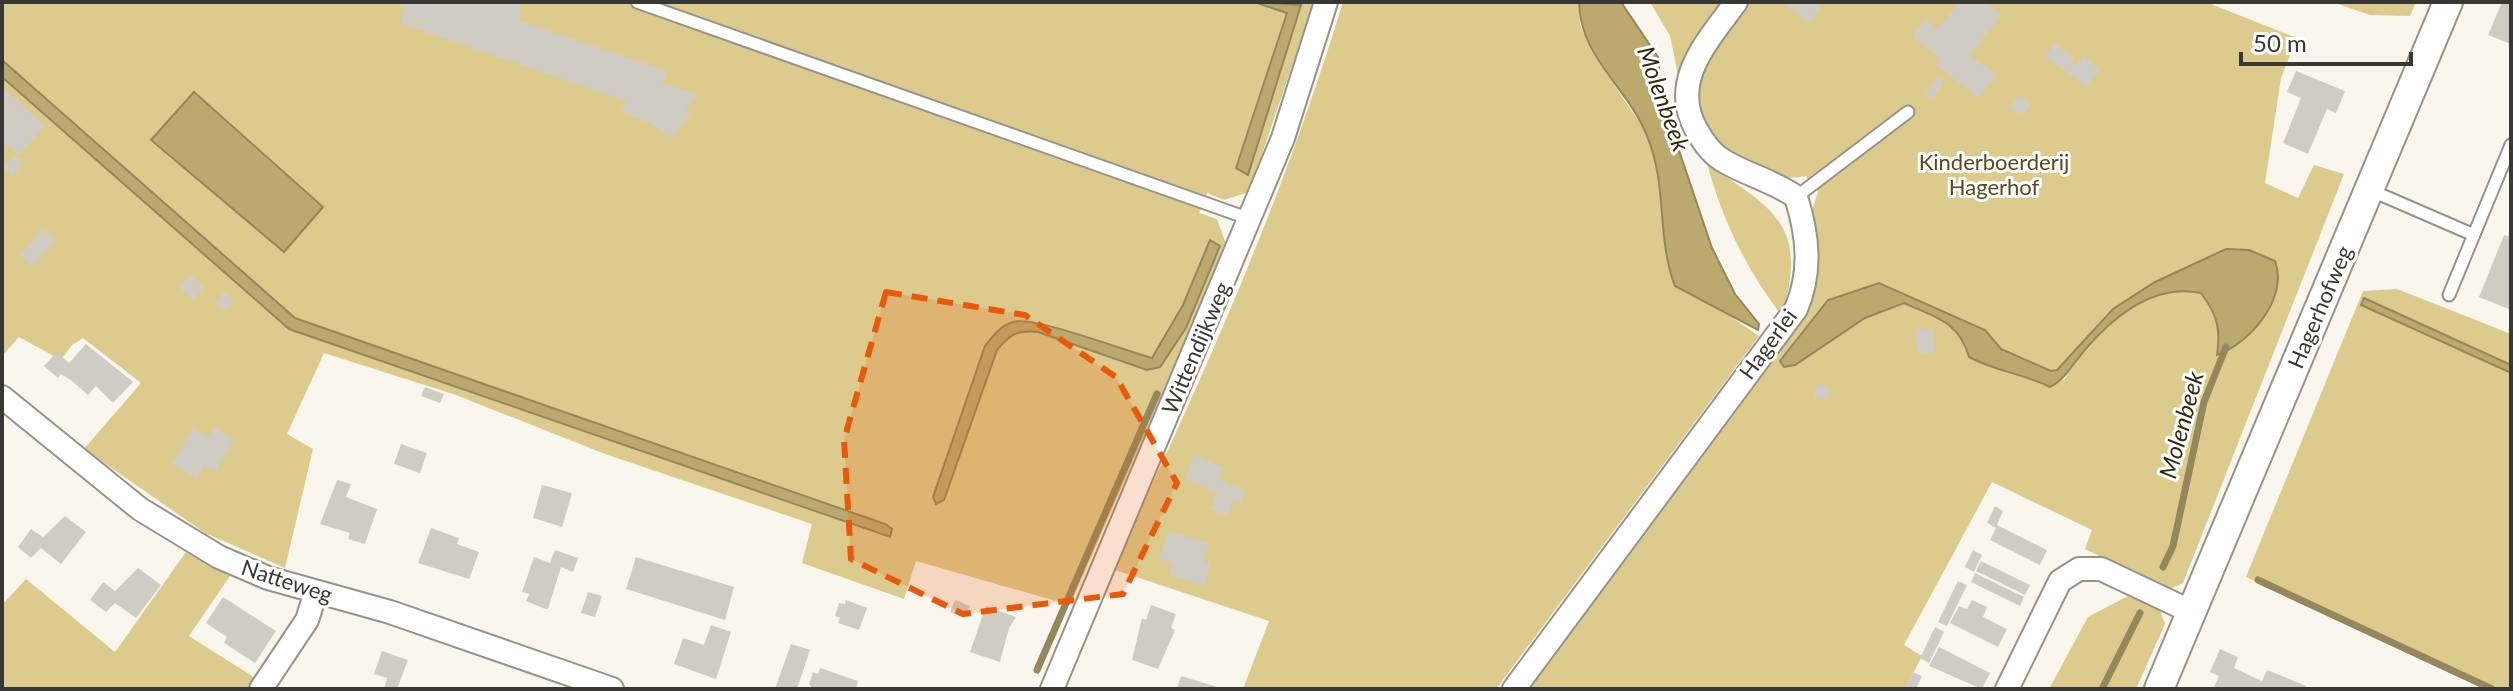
<svg xmlns="http://www.w3.org/2000/svg" width="2513" height="691" font-family="Lato,sans-serif">
<rect width="100%" height="100%" fill="#f9f7ed"/>
<g fill="#ddcb8e" fill-rule="evenodd">
<path d="M2 2H1254L1287 12 1236 167 1300 5 1291 2H1314L1249 192 1224 200 1207 193 1199 213 1217 219 1227 247 1070 605 916 561 904 599 802 563 812 524 605 454 456 395 324 353 287 434 313 449 285 568 205 533 84 449 141 383 83 338 72 345 61 360 19 337 2 356V77L289 329 884 536 890 537 892 529 295 318 2 60Z"/>
<path d="M1343 2H1579L1580 25 1592 52 1646 132 1658 163 1675 286 1727 314 1759 336 1496 689H1243L1269 621 1112 569C1202 381 1282 202 1343 2Z"/>
<path d="M1650 2H1721L1684 56 1678 75 1670 36Z"/>
<path d="M1749 2H2206L2297 38 2281 78 2265 183 2298 198 2314 165 2344 174 2183 583 2168 590 2085 549 2092 530 1992 482 1904 645 1922 656 1905 689H1525L1813 265V207L1818 192 1806 176C1753 187 1685 141 1700 81 1706 53 1733 26 1749 2ZM2176 273 2250 332 2220 337 2216 312 2201 293C2141 282 2094 334 2064 380L2042 367 2051 371 2063 367 2113 309Z"/>
<path d="M2332 2H2416L2410 16 2370 15Z"/>
<path d="M1707 164C1776 210 1808 226 1782 316 1746 269 1723 221 1707 164Z"/>
<path d="M2397 289 2511 334V689H2496L2246 577 2363 291Z"/>
<path d="M186 552 230 576 189 636 260 681 255 689H2V605L26 579 115 652Z"/>
<path d="M2128 596 2160 610 2165 624 2136 689H2049L2088 617Z"/>
</g>
<g fill="#bca96e" stroke="#94875c" stroke-width="2">
<path d="M1254 2 1301 5 1248 175 1236 168 1287 13Z"/>
<path d="M1579 2H1621L1658 57 1662 100 1712 248 1735 294 1759 324 1758 330 1675 286C1656 237 1668 185 1647 136 1627 86 1580 58 1579 2Z"/>
<path d="M2 60 295 318 885 524 892 529 890 537 289 329 2 77Z"/>
<path d="M194 92 323 207 284 252 151 140Z"/>
<path d="M1210 240 1220 246 1186 328 1160 367 1147 370 1038 332C1017 330 1010 334 997 350L944 500 936 504 933 497 985 346C993 336 1000 326 1013 322 1033 315 1125 351 1152 358L1183 305Z"/>
<path d="M2226 249 2249 250 2275 261C2289 298 2250 343 2217 355 2221 329 2217 314 2201 293 2151 283 2110 319 2080 356 2069 369 2065 379 2050 387 2022 373 1997 372 1969 357 1959 321 1935 317 1904 303L1865 318 1795 365 1784 367 1780 361 1828 300 1879 283 1985 330 2001 349 2051 371 2057 370 2113 309 2155 282Z"/>
<path d="M2364 298 2511 365V373L2361 305Z"/>
</g>
<g fill="none" stroke-linecap="round" stroke-linejoin="round">
<g stroke="#94875c" stroke-width="7">
<path d="M2163 567 2173 546 2204 402 2226 347"/>
<path d="M2258 580 2492 689"/>
<path d="M1037 670 1157 394"/>
<path d="M2102 689 2140 613"/>
</g>
</g>
<g fill="#cfcdc3">
<path d="M403 2H520V21L667 71 663 83 698 95 685 110 691 115 671 138 652 124 622 112 626 101 400 23 405 7 400 6Z"/>
<path d="M1782 2H1814L1821 8 1809 23Z"/>
<path d="M1959 2H1985L2002 15 1970 55 1997 75 1979 98 1936 65 1941 59 1912 36 1925 19 1938 29Z"/>
<path d="M2502 2H2511V44L2488 35Z"/>
<path d="M2055 43 2074 58 2071 61 2076 65 2083 56 2100 69 2086 87 2045 56Z"/>
<path d="M2296 71 2345 91 2336 113 2327 109 2308 154 2283 143 2301 98 2287 92Z"/>
<path d="M1938 77 1944 82 1932 99 1925 94Z"/>
<path d="M6 90 45 126 19 155 2 142V94Z"/>
<path d="M2020 95 2031 104 2022 116 2010 107Z"/>
<path d="M14 156 23 164 12 176 3 167Z"/>
<path d="M43 229 56 240 32 266 20 255Z"/>
<path d="M2504 235 2511 237V310L2479 297Z"/>
<path d="M190 275 204 287 193 300 179 287Z"/>
<path d="M224 292 234 301 224 311 215 303Z"/>
<path d="M1933 328 1935 352 1919 354 1915 330Z"/>
<path d="M86 344 133 382 113 403 96 386 88 395 72 381 61 374 58 378 44 366 57 352 69 363Z"/>
<path d="M1818 384 1831 388 1827 401 1814 397Z"/>
<path d="M425 387 444 394 440 403 421 396Z"/>
<path d="M214 427 234 439 215 472 204 466 197 479 172 464 193 428 208 437Z"/>
<path d="M401 444 427 453 420 473 394 464Z"/>
<path d="M1195 455 1224 468 1219 479 1245 491 1240 503 1234 500 1227 516 1210 509 1217 493 1185 479Z"/>
<path d="M337 480 351 484 346 497 377 509 365 544 348 539 350 533 320 524Z"/>
<path d="M542 485 572 493 562 527 533 518Z"/>
<path d="M1995 506 2003 511 1997 525 2047 550 2040 565 1990 540 1996 528 1987 523Z"/>
<path d="M65 516 86 532 61 564 41 548 31 558 18 547 31 529 43 537Z"/>
<path d="M431 528 459 538 457 544 479 552 469 579 418 563Z"/>
<path d="M1169 531 1209 544 1203 561 1211 564 1204 586 1169 575 1173 563 1159 559Z"/>
<path d="M555 550 578 558 573 572 561 567 548 609H545L526 601 529 594 522 592 534 557 550 563Z"/>
<path d="M1973 550 1982 555 1974 572 1965 567Z"/>
<path d="M636 557 734 587 725 620 626 589Z"/>
<path d="M1981 561 2030 585 2025 595 1976 571Z"/>
<path d="M138 568 161 585 136 618 115 603 106 612 90 600 103 582 115 591Z"/>
<path d="M1975 573 2024 597 2020 606 1971 582Z"/>
<path d="M1958 581 1967 585 1947 626 1938 622Z"/>
<path d="M588 592 602 596 595 617 581 613Z"/>
<path d="M223 597 276 631 255 663 224 643 227 637 206 623Z"/>
<path d="M846 600 867 608 859 630 838 623 840 618 835 616 839 603 845 604Z"/>
<path d="M955 600 970 606 965 618 950 612Z"/>
<path d="M1972 600 1987 607 1983 617 2007 629 1998 647 1950 623 1959 606 1967 609Z"/>
<path d="M1151 605 1176 614 1171 628 1175 630 1158 669 1132 660 1142 618 1146 620Z"/>
<path d="M986 606 1016 617 1009 628 1000 662 970 652Z"/>
<path d="M711 625 731 632 716 679 674 664 683 638 704 645Z"/>
<path d="M1935 627 1944 632 1929 663 1920 658Z"/>
<path d="M791 644 810 650 797 689H775Z"/>
<path d="M1939 647 1990 673 1982 689 1929 666Z"/>
<path d="M2220 649 2238 657 2234 668 2262 681 2267 670 2306 686 2305 689H2213L2219 676 2210 672Z"/>
<path d="M382 651 408 660 397 689H384L387 678 374 674Z"/>
<path d="M820 668 858 681 856 689H813L809 684 813 672 818 674Z"/>
<path d="M1913 672 1922 676 1916 689H1905Z"/>
<path d="M1181 676 1221 688V689H1177Z"/>
</g>
<g fill="none" stroke-linecap="round" stroke-linejoin="round">
<g stroke="#96938a" stroke-width="15">
<g id="service">
<path d="M637 2 1250 219"/>
<path d="M2370 190 2474 235"/>
<path d="M1796 197 1908 112"/>
<path d="M2449 295 2511 145"/>
</g>
</g>
<g stroke="#96938a" stroke-width="26">
<g id="minor">
<path d="M2 397 140 509 219 557 268 578 390 612 612 689"/>
<path d="M261 689 307 620 316 592"/>
<path d="M1052 689 1283 138 1326 2"/>
<path d="M1514 689 1796 309C1812 272 1808 235 1796 197 1774 181 1747 175 1724 161 1711 154 1703 142 1696 129 1669 80 1709 40 1736 2"/>
<path d="M2007 689 2060 581 2079 569H2101L2194 613"/>
</g>
</g>
<g stroke="#96938a" stroke-width="32">
<path id="tertiary" d="M2159 689 2448 2"/>
</g>
<use href="#service" stroke="#fff" stroke-width="11"/>
<use href="#minor" stroke="#fff" stroke-width="22"/>
<use href="#tertiary" stroke="#fff" stroke-width="28"/>
</g>
<path fill="#e8590c" fill-opacity="0.2" stroke="#e8590c" stroke-width="6" stroke-dasharray="16 10" stroke-linejoin="round" d="M886 292 1025 315 1116 377 1177 483 1123 594 963 614 851 559 844 440Z"/>
<g text-anchor="middle" stroke-width="6" stroke-linejoin="round" paint-order="stroke">
<g font-size="22" fill="#584a1c" stroke="#fff">
<text x="1994" y="170">Kinderboerderij<tspan x="1994" dy="25">Hagerhof</tspan></text>
</g>
<g font-size="22" fill="#383733" stroke="#fff">
<text transform="translate(2320 307) rotate(-67)" y="8">Hagerhofweg</text>
<text transform="translate(1768 344) rotate(-54)" y="8">Hagerlei</text>
<text transform="translate(1196 348) rotate(-67)" y="8">Wittendijkweg</text>
<text transform="translate(287 581) rotate(18)" y="8">Natteweg</text>
</g>
<g font-size="24" font-style="italic" fill="#31290d" stroke="#fff">
<text transform="translate(1663 99) rotate(70)" y="8">Molenbeek</text>
<text transform="translate(2182 425) rotate(-75)" y="8">Molenbeek</text>
</g>
</g>
<rect width="2513" height="691" fill="none" stroke="#383733" stroke-width="8"/>
<path d="M2241 52v12h170v-12" fill="none" stroke="#383733" stroke-width="4"/>
<text x="2253" y="52" font-size="24" fill="#383733" stroke="#ffffff" stroke-width="6" paint-order="stroke">50 m</text>
</svg>
